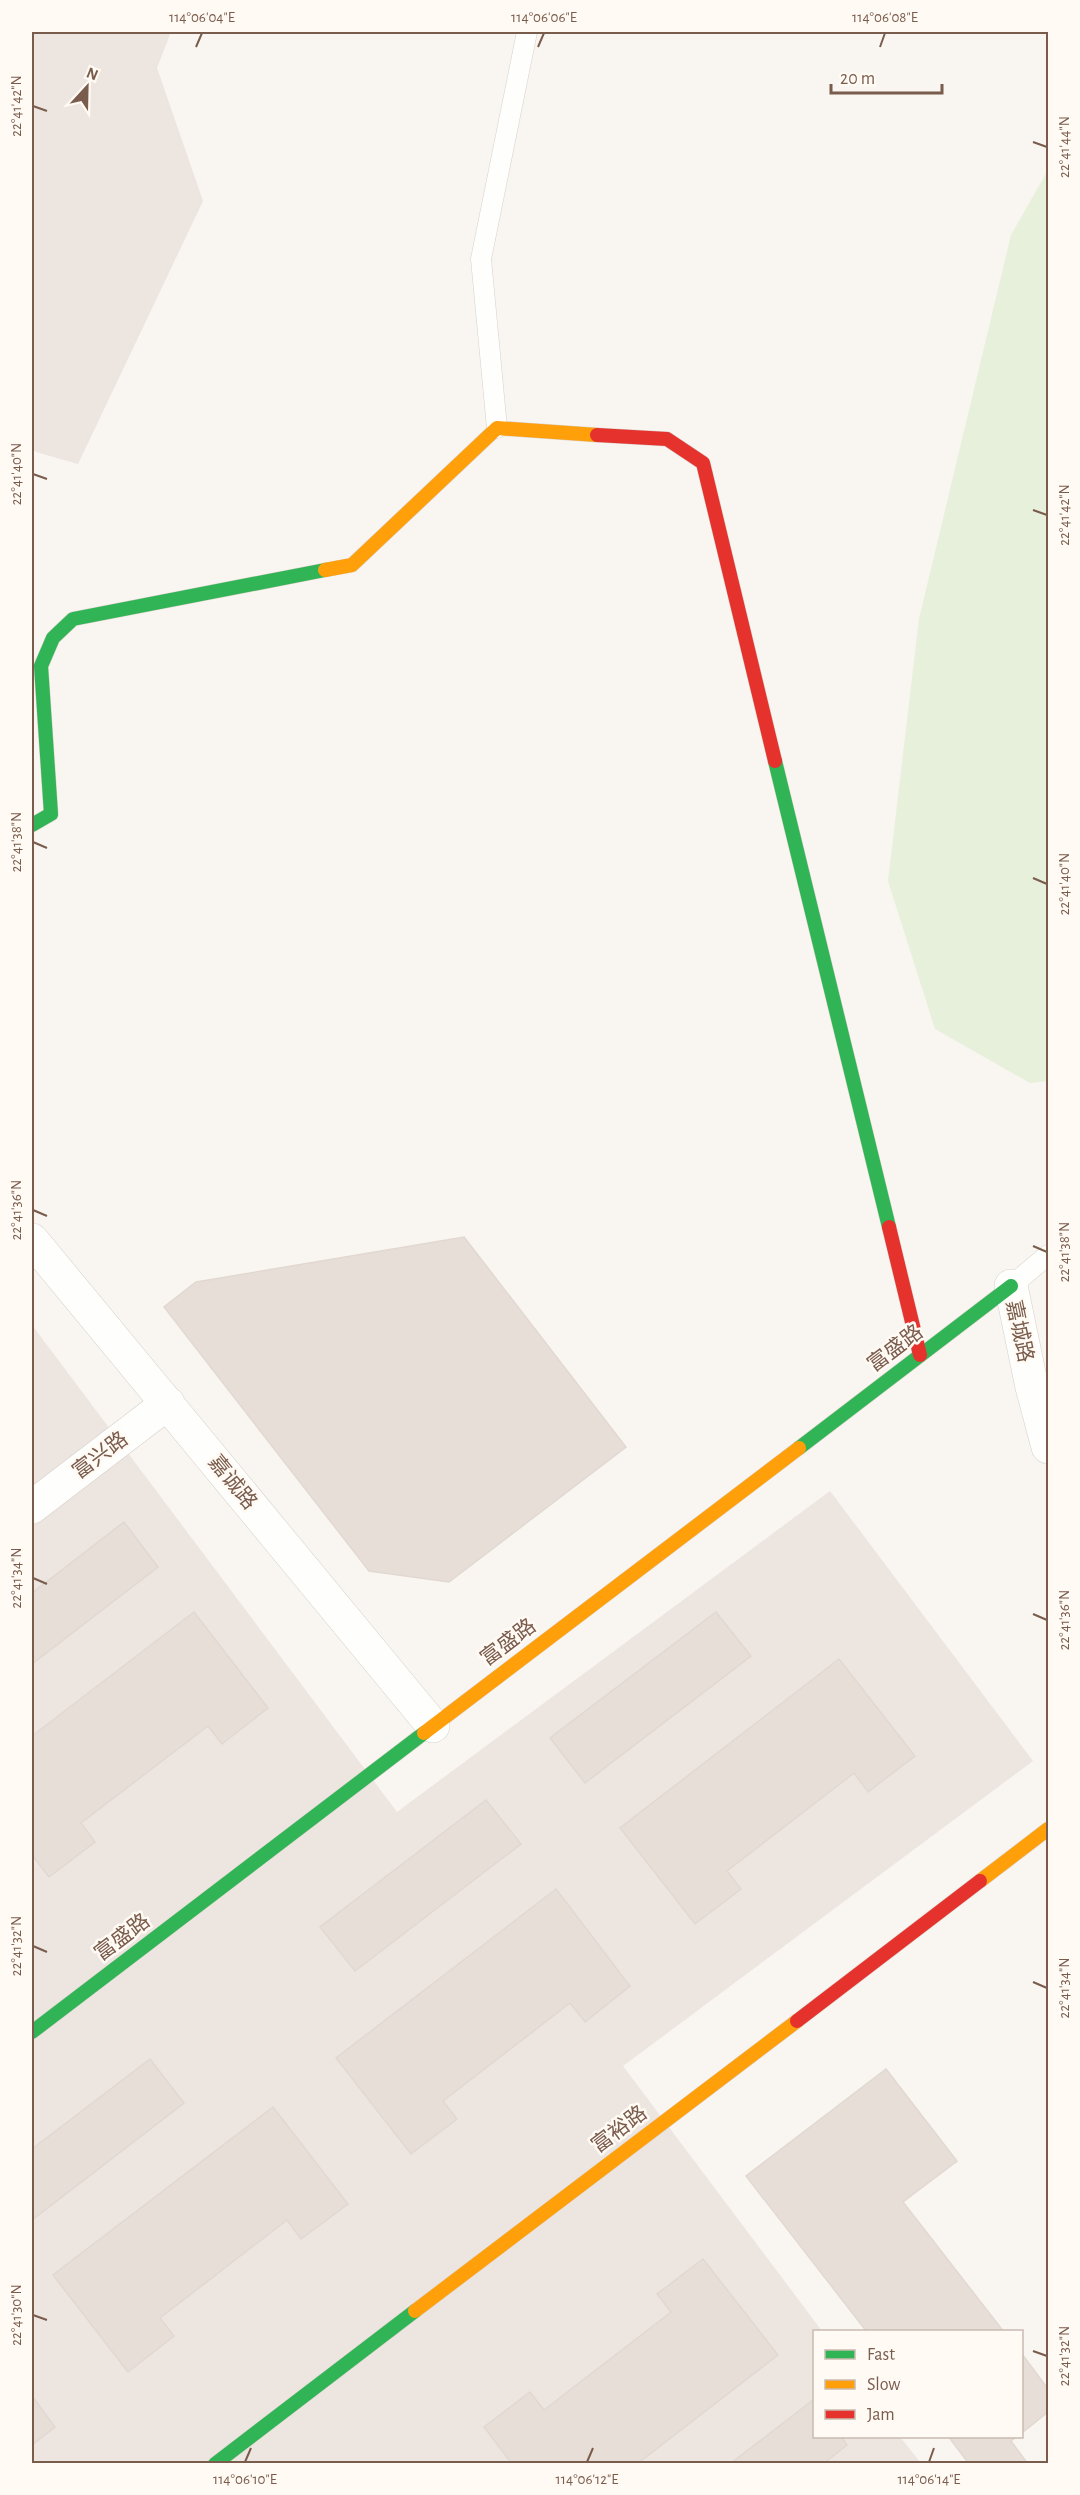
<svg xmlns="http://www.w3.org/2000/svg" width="1080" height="2495" font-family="'Alegreya Sans','Noto Sans SC',sans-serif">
<rect width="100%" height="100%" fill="#f9f5f0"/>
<g fill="#ede5e0">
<path d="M32 32H171L157 68 203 201 78 464 36 452 32 448Z"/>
<path d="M32 1325 397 1812 830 1491 1033 1761 623 2066 822 2331 814 2332V2436L900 2437 921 2463H32Z"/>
</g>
<path fill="#e7f0db" d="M1048 170V1081L1030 1083 935 1029 888 881 919 619 1011 235Z"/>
<g fill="#e6ded7" stroke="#e2d8d2" stroke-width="1.5">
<path d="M464 1237 626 1447 449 1582 369 1571 164 1307 196 1282Z"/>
<path d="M124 1522 158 1567 32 1664V1593Z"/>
<path d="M194 1612 268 1708 222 1744 208 1726 81 1823 95 1842 49 1877 32 1855V1736Z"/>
<path d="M716 1612 751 1656 585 1783 550 1738Z"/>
<path d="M839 1659 915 1756 868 1792 854 1773 727 1871 741 1889 695 1924 620 1828Z"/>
<path d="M486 1800 521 1844 355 1971 320 1927Z"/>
<path d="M556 1889 630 1986 585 2022 570 2003 443 2101 457 2119 411 2154 336 2058Z"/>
<path d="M150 2059 184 2103 32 2220V2149Z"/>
<path d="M886 2069 957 2161 903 2202 1004 2332H867L746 2176Z"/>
<path d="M273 2107 348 2204 301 2239 287 2220 160 2318 174 2336 128 2372 53 2275Z"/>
<path d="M703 2259 778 2355 637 2464H512L484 2427 530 2392 544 2410 671 2312 657 2294Z"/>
<path d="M1022 2354 1048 2389V2412L1022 2433Z"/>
<path d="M32 2396 55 2427 32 2445Z"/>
<path d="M813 2400 814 2436H841L847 2445 823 2464H730Z"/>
<path d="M948 2436H1017L1011 2441 1028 2464H969Z"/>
</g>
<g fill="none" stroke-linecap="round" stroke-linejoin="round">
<g stroke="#d7d1cb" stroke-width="21">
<g id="lane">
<path d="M497 428 481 259 527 32"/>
<path d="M1011 1286 1048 1255"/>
</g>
</g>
<g stroke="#d7d1cb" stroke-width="34">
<g id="street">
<path d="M32 1240 433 1726"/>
<path d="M1011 1286 1032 1387 1048 1447"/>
<path d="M32 1507 168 1403"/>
</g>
</g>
<g stroke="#d9d2cb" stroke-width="15">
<g id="fast">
<path d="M775 761 889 1227"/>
<path d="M32 825 51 814 41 666 53 638 73 619 325 570"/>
<path d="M799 1448 1011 1286"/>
<path d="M32 2032 424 1733"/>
<path d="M215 2464 415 2311"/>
</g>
</g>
<g stroke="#d9d2cb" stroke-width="15">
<g id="slow">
<path d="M325 570 352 565 497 428 597 435"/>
<path d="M424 1733 799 1448"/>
<path d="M980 1881 1048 1829"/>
<path d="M415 2311 797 2021"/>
</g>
</g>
<g stroke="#d9d2cb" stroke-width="15">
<g id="jam">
<path d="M597 435 667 439 703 463 775 761"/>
<path d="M889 1227 920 1355"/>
<path d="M797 2021 980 1881"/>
</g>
</g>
<use href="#lane" stroke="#fefefd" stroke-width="20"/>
<use href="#street" stroke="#fefefd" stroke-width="33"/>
<use href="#fast" stroke="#30b455" stroke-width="14"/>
<use href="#slow" stroke="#ff9f0a" stroke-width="14"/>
<use href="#jam" stroke="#e5322d" stroke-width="14"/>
</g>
<path fill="none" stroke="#7a5c4d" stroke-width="2" d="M196 47 202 33M538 47 544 33M880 47 885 33M33 106 47 111M1033 142 1047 147M33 474 47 479M1033 510 1047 515M33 842 47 848M1033 878 1047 884M33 1210 47 1216M1033 1246 1047 1252M33 1578 47 1584M1033 1614 1047 1620M33 1946 47 1952M1033 1982 1047 1988M33 2315 47 2320M1033 2351 1047 2356M245 2462 251 2448M587 2462 593 2448M929 2462 934 2448"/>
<g text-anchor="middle" stroke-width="5" stroke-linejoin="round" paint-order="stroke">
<g font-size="21" fill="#7a5c4d" stroke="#fffaf3">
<text transform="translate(1020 1331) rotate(78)" y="7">嘉城路</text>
<text transform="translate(895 1348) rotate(-37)" y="7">富盛路</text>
<text transform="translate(100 1455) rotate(-37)" y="7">富兴路</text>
<text transform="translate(233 1482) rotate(51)" y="7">嘉诚路</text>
<text transform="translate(508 1642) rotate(-37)" y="7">富盛路</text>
<text transform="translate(122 1937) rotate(-37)" y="7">富盛路</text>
<text transform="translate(619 2129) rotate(-37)" y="7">富裕路</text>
</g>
</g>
<rect width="1080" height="2495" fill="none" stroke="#fffaf3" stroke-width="66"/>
<rect x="813" y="2330" width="210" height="108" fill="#fffaf3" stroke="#cabbb1" stroke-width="1.5"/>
<rect x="825" y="2350" width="30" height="9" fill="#30b455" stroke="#cabbb1" stroke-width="1.5"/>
<text x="867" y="2360" font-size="18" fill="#7a5c4d">Fast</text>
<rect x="825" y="2380" width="30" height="9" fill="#ff9f0a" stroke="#cabbb1" stroke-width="1.5"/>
<text x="867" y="2390" font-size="18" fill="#7a5c4d">Slow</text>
<rect x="825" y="2410" width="30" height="9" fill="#e5322d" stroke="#cabbb1" stroke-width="1.5"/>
<text x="867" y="2420" font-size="18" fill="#7a5c4d">Jam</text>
<g transform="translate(87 87) rotate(22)" stroke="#fffaf3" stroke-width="4.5" paint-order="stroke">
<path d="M0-4.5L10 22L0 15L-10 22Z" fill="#7a5c4d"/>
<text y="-9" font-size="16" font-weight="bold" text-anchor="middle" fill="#7a5c4d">N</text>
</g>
<path d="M831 84v9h111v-9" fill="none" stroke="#7a5c4d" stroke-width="3"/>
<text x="840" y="84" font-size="18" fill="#7a5c4d" stroke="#fffaf3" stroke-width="4.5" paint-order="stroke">20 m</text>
<rect x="33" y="33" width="1014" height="2429" fill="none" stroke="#7a5c4d" stroke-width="2"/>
<g font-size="15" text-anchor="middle" fill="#7a5c4d">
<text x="202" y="22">114°06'04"E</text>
<text x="544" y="22">114°06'06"E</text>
<text x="885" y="22">114°06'08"E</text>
<text transform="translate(16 106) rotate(-90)" y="5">22°41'42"N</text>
<text transform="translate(1064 147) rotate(-90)" y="5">22°41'44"N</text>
<text transform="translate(16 474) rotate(-90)" y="5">22°41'40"N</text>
<text transform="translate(1064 515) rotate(-90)" y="5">22°41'42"N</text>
<text transform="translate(16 842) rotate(-90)" y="5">22°41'38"N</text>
<text transform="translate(1064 884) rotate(-90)" y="5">22°41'40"N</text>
<text transform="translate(16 1210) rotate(-90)" y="5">22°41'36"N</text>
<text transform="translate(1064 1252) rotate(-90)" y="5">22°41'38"N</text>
<text transform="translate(16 1578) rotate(-90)" y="5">22°41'34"N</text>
<text transform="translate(1064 1620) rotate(-90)" y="5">22°41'36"N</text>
<text transform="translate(16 1946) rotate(-90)" y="5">22°41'32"N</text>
<text transform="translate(1064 1988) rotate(-90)" y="5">22°41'34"N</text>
<text transform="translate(16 2315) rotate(-90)" y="5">22°41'30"N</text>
<text transform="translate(1064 2356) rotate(-90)" y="5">22°41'32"N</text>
<text x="245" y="2484">114°06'10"E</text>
<text x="587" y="2484">114°06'12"E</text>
<text x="929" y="2484">114°06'14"E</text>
</g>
</svg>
